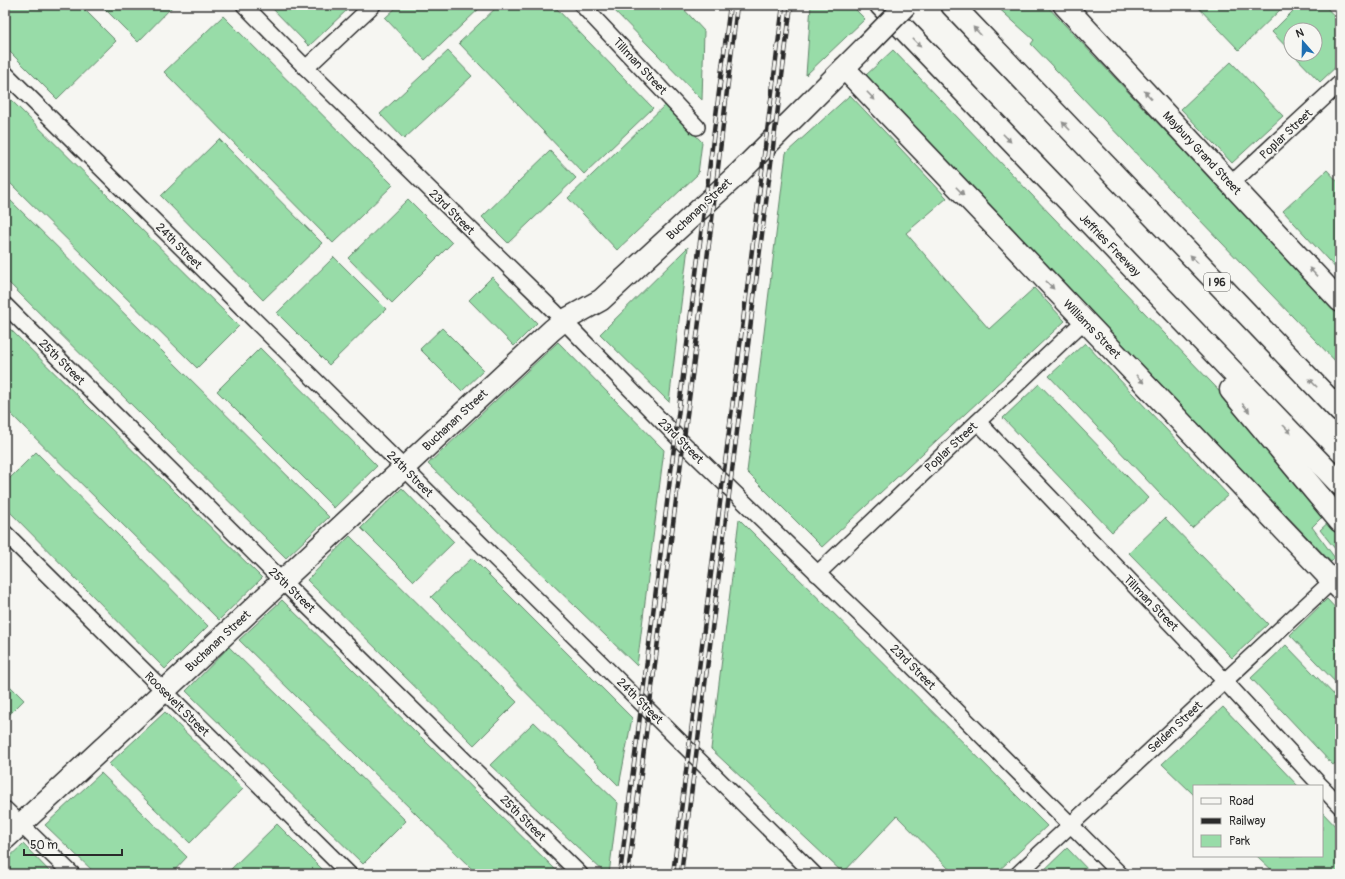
<svg xmlns="http://www.w3.org/2000/svg" width="1345" height="879" font-family="Pangolin,sans-serif">
<rect width="100%" height="100%" fill="#f6f6f2"/>
<filter id="ink" filterUnits="userSpaceOnUse"><feTurbulence type="fractalNoise" baseFrequency=".025" numOctaves="2"/><feDisplacementMap in="SourceGraphic" scale="8" xChannelSelector="R" yChannelSelector="G"/><feConvolveMatrix kernelMatrix="1 2 1 2 8 2 1 2 1" color-interpolation-filters="sRGB"/></filter>
<g filter="url(#ink)">
<g fill="#98dca8" stroke="#62846a">
<path d="M5 5H80L116 41 57 99 5 47Z"/>
<path d="M101 5H174L138 42Z"/>
<path d="M269 5H344L348 9 309 46Z"/>
<path d="M399 5H483L425 60 385 18Z"/>
<path d="M499 5H553L653 108 584 174 459 43Z"/>
<path d="M609 5H680L704 31 702 100Z"/>
<path d="M811 5H851L865 19 806 75Z"/>
<path d="M995 5H1046L1340 316V366L1031 44 1034 40Z"/>
<path d="M1196 5H1285L1239 50Z"/>
<path d="M1299 5H1324L1340 22V63L1320 82 1293 54H1315V30H1291V52L1272 32Z"/>
<path d="M223 16 393 185 333 243 164 72Z"/>
<path d="M893 50 1234 406 1326 513 1312 527 1335 558 1331 562 865 76Z"/>
<path d="M448 51 472 76 404 139 380 114Z"/>
<path d="M1231 62 1283 116 1232 163 1181 109Z"/>
<path d="M5 94 239 326 197 368 5 178Z"/>
<path d="M850 95 947 198 906 233 989 329 1034 288 1065 321 822 547 747 472 786 153Z"/>
<path d="M666 104 702 142 698 174 617 250 568 198Z"/>
<path d="M219 139 322 243 263 300 161 196Z"/>
<path d="M550 151 576 178 508 243 482 217Z"/>
<path d="M1327 170 1340 184V273L1283 211Z"/>
<path d="M5 195 329 517 286 558 5 279Z"/>
<path d="M408 199 452 243 392 303 348 258Z"/>
<path d="M688 247 669 402 600 334Z"/>
<path d="M334 257 386 309 329 365 277 313Z"/>
<path d="M492 277 537 323 514 346 469 300Z"/>
<path d="M5 324 262 578 219 620 5 408Z"/>
<path d="M442 328 484 370 462 391 420 349Z"/>
<path d="M558 342 664 450 637 666 428 464Z"/>
<path d="M1085 343 1228 495 1192 528 1049 376Z"/>
<path d="M260 348 377 466 334 508 217 391Z"/>
<path d="M1039 384 1148 498 1112 532 1003 418Z"/>
<path d="M36 452 208 626 165 669 5 507V483Z"/>
<path d="M402 488 454 542 414 581 361 528Z"/>
<path d="M1165 518 1268 624 1232 658 1129 553Z"/>
<path d="M739 519 1047 826 995 874H954L897 816 843 873 711 749Z"/>
<path d="M1332 519 1340 529V555L1320 530Z"/>
<path d="M350 536 517 702 474 745 307 580Z"/>
<path d="M472 558 632 718 619 786 431 597Z"/>
<path d="M1327 599 1340 613V687L1290 635Z"/>
<path d="M282 600 560 874H477L239 640Z"/>
<path d="M1286 645 1340 701V759L1333 765 1251 678Z"/>
<path d="M229 647 406 821 363 864 186 691Z"/>
<path d="M5 681 24 700 5 719Z"/>
<path d="M1223 707 1298 786H1194V795L1162 764Z"/>
<path d="M165 712 243 789 190 843 109 764Z"/>
<path d="M534 722 618 803 609 874H606L490 765Z"/>
<path d="M101 773 187 857 171 874H96L45 825Z"/>
<path d="M1322 812 1340 831V874H1276L1257 856H1322Z"/>
<path d="M277 824 327 874H226Z"/>
<path d="M23 844 52 874H5V861Z"/>
<path d="M1067 848 1092 874H1040Z"/>
</g>
<g fill="none" stroke-linecap="round" stroke-linejoin="round">
<g stroke="#2b2b2b" stroke-width="18">
<g id="street">
<path d="M244 5 306 68 554 311 682 442 873 627 1120 874"/>
<path d="M582 5 697 127"/>
<path d="M306 68 373 5"/>
<path d="M5 73 814 874"/>
<path d="M1231 184 1340 83"/>
<path d="M5 305 282 581 580 874"/>
<path d="M978 422 1197 651 1321 786"/>
<path d="M5 533 349 874"/>
<path d="M817 574 1084 321"/>
<path d="M1322 787 1340 806"/>
<path d="M5 809 72 874"/>
<path d="M1018 874 1332 581"/>
</g>
</g>
<g stroke="#2b2b2b" stroke-width="24">
<g id="secondary">
<path d="M1064 5 1340 301"/>
<path d="M844 68 1340 589"/>
<path d="M5 839 552 330 563 321 601 300 740 172 867 45"/>
</g>
</g>
<g stroke="#2b2b2b" stroke-width="25">
<g id="highway">
<path d="M881 5 1340 484"/>
<path d="M952 5 1340 411"/>
<path d="M1231 390 1340 521"/>
</g>
</g>
<use href="#street" stroke="#f6f6f2" stroke-width="15"/>
<use href="#secondary" stroke="#f6f6f2" stroke-width="21"/>
<use href="#highway" stroke="#f6f6f2" stroke-width="22"/>
<g stroke="#2b2b2b" stroke-width="4.5">
<g id="rail">
<path d="M620 874 730 5"/>
<path d="M628 874 711 228 737 5"/>
<path d="M673 874 783 5"/>
<path d="M681 874 791 5"/>
</g>
</g>
<use href="#rail" stroke="#f6f6f2" stroke-width="3" stroke-dasharray="9" stroke-linecap="butt"/>
<g stroke="#2b2b2b" stroke-width="24" stroke-linecap="butt">
<path id="secondary-bridge" d="M867 45 906 5"/>
</g>
<use href="#secondary-bridge" stroke="#f6f6f2" stroke-width="21"/>
</g>
<defs><path id="oneway-solid" d="M-6-.8H1V-3.2L6.5 0L1 3.2V.8H-6Z"/></defs>
<g fill="#90908e">
<use href="#oneway-solid" transform="translate(977 31) rotate(-134)"/>
<use href="#oneway-solid" transform="translate(917 43) rotate(46)"/>
<use href="#oneway-solid" transform="translate(1148 95) rotate(-133)"/>
<use href="#oneway-solid" transform="translate(871 96) rotate(46)"/>
<use href="#oneway-solid" transform="translate(1066 126) rotate(-134)"/>
<use href="#oneway-solid" transform="translate(1007 138) rotate(46)"/>
<use href="#oneway-solid" transform="translate(960 191) rotate(46)"/>
<use href="#oneway-solid" transform="translate(1194 259) rotate(-134)"/>
<use href="#oneway-solid" transform="translate(1313 272) rotate(-133)"/>
<use href="#oneway-solid" transform="translate(1050 285) rotate(46)"/>
<use href="#oneway-solid" transform="translate(1140 379) rotate(46)"/>
<use href="#oneway-solid" transform="translate(1313 383) rotate(-134)"/>
<use href="#oneway-solid" transform="translate(1246 408) rotate(50)"/>
<use href="#oneway-solid" transform="translate(1287 429) rotate(46)"/>
</g>
</g>
<g text-anchor="middle" stroke-width="3.5" stroke-linejoin="round" paint-order="stroke">
<rect fill="#f6f6f2" stroke="#686867" stroke-width="1" x="1204" y="273" width="26" height="18" rx="3"/>
<g font-size="11" font-weight="bold" fill="#2b2b2b">
<text x="1217" y="286">I 96</text>
</g>
<g font-size="12" fill="#2b2b2b" stroke="#f6f6f2">
<text transform="translate(640 66) rotate(47)" y="4">Tillman Street</text>
<text transform="translate(1286 134) rotate(-43)" y="4">Poplar Street</text>
<text transform="translate(1202 153) rotate(47)" y="4">Maybury Grand Street</text>
<text transform="translate(699 209) rotate(-43)" y="4">Buchanan Street</text>
<text transform="translate(452 212) rotate(45)" y="4">23rd Street</text>
<text transform="translate(1110 245) rotate(46)" y="4">Jeffries Freeway</text>
<text transform="translate(179 246) rotate(45)" y="4">24th Street</text>
<text transform="translate(1092 329) rotate(46)" y="4">Williams Street</text>
<text transform="translate(62 362) rotate(45)" y="4">25th Street</text>
<text transform="translate(455 420) rotate(-43)" y="4">Buchanan Street</text>
<text transform="translate(681 441) rotate(45)" y="4">23rd Street</text>
<text transform="translate(951 447) rotate(-43)" y="4">Poplar Street</text>
<text transform="translate(410 474) rotate(45)" y="4">24th Street</text>
<text transform="translate(292 590) rotate(44)" y="4">25th Street</text>
<text transform="translate(1151 603) rotate(46)" y="4">Tillman Street</text>
<text transform="translate(218 641) rotate(-43)" y="4">Buchanan Street</text>
<text transform="translate(913 667) rotate(45)" y="4">23rd Street</text>
<text transform="translate(640 701) rotate(45)" y="4">24th Street</text>
<text transform="translate(177 704) rotate(45)" y="4">Roosevelt Street</text>
<text transform="translate(1175 727) rotate(-43)" y="4">Selden Street</text>
<text transform="translate(523 818) rotate(45)" y="4">25th Street</text>
</g>
</g>
<rect width="1345" height="879" fill="none" stroke="#f6f6f2" stroke-width="20"/>
<rect x="10" y="10" width="1325" height="859" fill="none" stroke="#2b2b2b" stroke-width="1.5" filter="url(#ink)"/>
<rect x="1193" y="785" width="130" height="72" fill="#f6f6f2" stroke="#a5a5a2"/>
<rect x="1201" y="798" width="20" height="6" fill="#f6f6f2" stroke="#a5a5a2"/>
<text x="1229" y="805" font-size="12" fill="#2b2b2b">Road</text>
<rect x="1201" y="818" width="20" height="6" fill="#2b2b2b" stroke="#a5a5a2"/>
<text x="1229" y="825" font-size="12" fill="#2b2b2b">Railway</text>
<rect x="1201" y="835" width="20" height="12" fill="#98dca8" stroke="#a5a5a2"/>
<text x="1229" y="845" font-size="12" fill="#2b2b2b">Park</text>
<g transform="translate(1303 42) rotate(340)"><circle r="19" fill="#f6f6f2" stroke="#a5a5a2"/>
<path d="M0-3L7 15L0 10L-7 15Z" fill="#1f6fb2"/>
<text y="-6" font-size="11" font-weight="bold" text-anchor="middle" fill="#2b2b2b">N</text>
</g>
<path d="M24 849v6h98v-6" fill="none" stroke="#2b2b2b" stroke-width="2"/>
<text x="30" y="849" font-size="12" fill="#2b2b2b" stroke="#f6f6f2" stroke-width="3" paint-order="stroke">50 m</text>
</svg>
